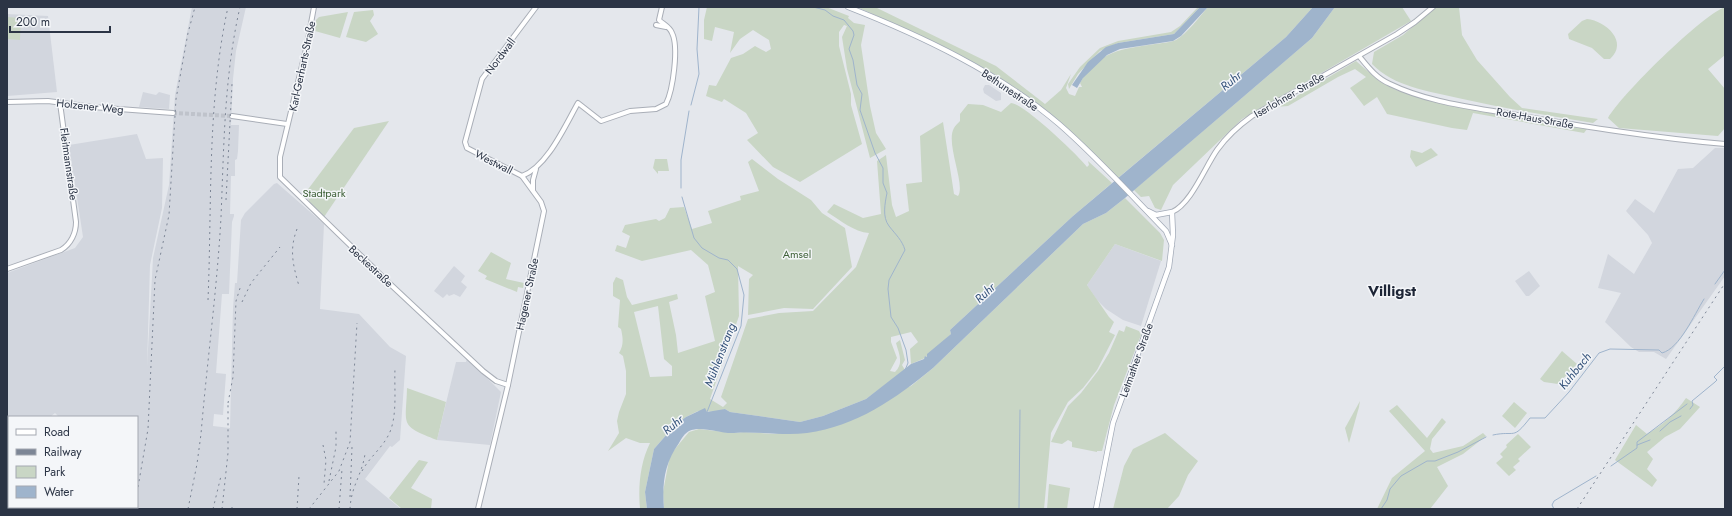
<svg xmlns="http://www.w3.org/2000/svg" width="1732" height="516" font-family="Jost,sans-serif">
<rect width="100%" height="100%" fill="#e4e7ec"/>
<g fill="#d2d6de">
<path d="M192 7H246L236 51 233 79 231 125H239L238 151 237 159 235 160V176H231L230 214H234V216L232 222 229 294H222L216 373 226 374 223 415 214 414 213 426 230 428 233 308 235 283H237L241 220 245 213 274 184 277 183 324 224 320 309 359 314 390 347 406 356 400 440 392 447 390 446 365 479 401 509H87V507H137V417H59L55 413 50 417H9V456L7 458V273L75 248 83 237 69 145 137 134 146 159 163 158 162 208 150 265 147 367 153 258 169 185 175 95Z"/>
<path d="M7 14 48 16 57 92 7 96Z"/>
<path d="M985 85H989L1001 93V100L996 101 984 93 983 89Z"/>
<path d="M143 92 156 95 159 92 170 95 169 109 139 107Z"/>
<path d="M1715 148H1725V276L1666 359 1654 352H1639L1631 347 1605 322 1621 293 1598 288 1608 254 1634 274 1652 243 1648 235 1626 211 1635 199 1654 213 1678 169 1693 168Z"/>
<path d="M1115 244 1161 261 1141 326 1123 320 1106 309 1097 300 1087 285Z"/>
<path d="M454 266 465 276 461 282 467 287 460 297 454 294 449 296 447 294 443 298 434 291Z"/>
<path d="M1529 271 1540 286 1529 296H1526L1515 281Z"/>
<path d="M467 358 501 392 490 445 437 440 456 362H466Z"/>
</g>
<g fill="#c9d6c5" fill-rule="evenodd">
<path d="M707 7H826L849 16 848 18 854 23 865 25 861 45 870 106 876 133 886 149 870 158 847 69 842 37 847 26 844 25 839 32V46L851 94V105L862 144 800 182 773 167 747 140 758 133 746 113 724 99 722 102 706 96 709 85 716 86 731 58 743 54 755 46 766 52 771 49 769 40 753 30 740 39 730 53 734 32 715 27 712 41 704 39V20Z"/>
<path d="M860 7H875L996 66 1045 104 1061 90 1071 74 1066 88 1069 94 1075 96 1079 87H1082L1080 83C1097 51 1122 49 1155 44 1161 43 1169 43 1176 40 1188 33 1199 17 1208 7H1313L1286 37 1118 178C1092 152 1066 126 1038 104 983 62 921 35 859 8Z"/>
<path d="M1198 7H1200L1174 34 1118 43 1100 51 1078 74 1069 89 1068 84 1080 67 1100 48 1118 41 1171 32 1180 26Z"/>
<path d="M1335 7H1402L1411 21 1242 119 1173 185 1161 210 1155 208 1149 196 1141 197 1134 190 1312 38Z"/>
<path d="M1436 7H1459L1462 35 1477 60 1510 97 1522 108 1598 119 1593 123C1548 116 1503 108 1458 98 1429 91 1394 87 1372 64L1374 52 1403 35Z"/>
<path d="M1725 7V55L1708 69 1725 89V128L1718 136 1619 128 1608 118C1622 94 1701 16 1725 7Z"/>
<path d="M373 10 374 15 370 21 378 34 366 42 346 37 354 12Z"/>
<path d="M348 12 340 38 315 31 316 20 319 17Z"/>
<path d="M7 17 21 18 20 40 7 39Z"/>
<path d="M1587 19C1606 21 1629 42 1610 59H1604L1592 48 1569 39 1568 34 1582 21Z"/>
<path d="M1356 61 1379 81 1396 90 1438 102 1504 116 1587 129 1584 133 1473 113 1467 130 1452 128 1387 114 1377 97 1364 106 1350 88 1366 77 1355 69 1338 77 1288 106 1275 107 1295 97Z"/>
<path d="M1011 103C1023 103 1078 155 1087 167L1089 165 1088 161 1112 183 1073 216 950 330 951 334 927 357 925 356V358L911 364 910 349 918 342 911 332 891 337V342L897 358 890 371 895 372C904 363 899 354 896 343L900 340 905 360 902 365 905 370 866 399 823 416 800 422 730 412 725 409 717 412 698 411 686 417 675 425 654 449 645 492 647 509H640C638 487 640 463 650 443H640L626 438 608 451 619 433 617 421 619 412 626 394V371L623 356 619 353C624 345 623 338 621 329L618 327 620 300 613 296V283L616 277 623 280 627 297 632 305 677 294 678 299 669 302 676 335 678 353 715 341 705 296 715 292 708 265 691 250 642 261 615 251 617 245 626 248 630 236 622 232 625 225 656 219 659 221 665 218 670 208 684 207 692 229 712 223 708 211 741 200 740 196 759 191 748 162 752 159 778 179 811 200 822 213 845 228 852 267 813 309 784 308 748 315 749 279 753 275 738 266 739 316 710 399 723 407 727 403 721 397 748 319 779 313 813 311 856 267 869 233C854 232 840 220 827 212L834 204 863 218 881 214 877 161 886 155 892 205 896 217 909 211 906 184 922 182 920 136 943 122 954 194 958 196C966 185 945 143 954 128 955 126 958 123 960 121V114L968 104 983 105 1001 112ZM658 306 664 359 672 366V376L650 377 634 312Z"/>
<path d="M389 121 324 217 310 204 306 192 354 128Z"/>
<path d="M1431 148 1438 155 1416 167 1410 157 1411 150 1422 153Z"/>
<path d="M655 159H667L669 171H658V174L653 168Z"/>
<path d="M1125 198 1160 233 1164 240 1162 261 1115 244 1087 285 1109 317 1114 322 1109 332 1115 335 1097 370 1083 388 1068 402 1051 433 1044 509H664L663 492 670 455 689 432 699 429 733 433 744 432 776 434 911 386 933 368 1083 224 1106 213Z"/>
<path d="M491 252 511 263 506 279 524 283 523 288 518 287 517 292 485 279 487 276 478 271Z"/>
<path d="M1126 326 1139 331 1141 335 1114 405 1102 451H1097V452L1072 447V442L1068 440 1062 444 1051 442 1068 406 1081 393 1098 371 1109 353 1119 330 1124 332Z"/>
<path d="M1562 351 1577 364 1558 384 1544 382 1540 379Z"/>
<path d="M407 388 446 402 437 440C399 425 406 426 407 388Z"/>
<path d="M1686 398 1700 407 1680 429 1665 437 1647 452 1653 459 1647 469 1657 480 1652 487 1615 460 1636 425 1647 434C1664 424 1675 414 1686 398Z"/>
<path d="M1360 401 1359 407 1349 443 1345 428Z"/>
<path d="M1514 402 1527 413 1515 428 1502 416Z"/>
<path d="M1397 405 1427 438 1442 418 1446 422 1432 439 1430 449 1433 453 1463 446 1483 433 1486 436 1463 454 1437 467 1448 486 1430 509H1377L1392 478 1425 451 1389 411Z"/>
<path d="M1165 433 1198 461 1188 475 1179 496 1167 509H1113L1124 466 1133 449Z"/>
<path d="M1518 434 1531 447 1518 459 1520 461 1513 467 1516 470 1509 476 1496 463 1503 457 1500 454 1507 447 1506 445Z"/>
<path d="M419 460 428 462 411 488 432 499 431 509H402L389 498Z"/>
<path d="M1049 484 1070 488 1067 509H1047Z"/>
</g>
<g fill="#9fb4cc">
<path d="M1200 7H1208L1181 36 1173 41 1120 49 1107 55 1083 78 1077 88 1072 85 1088 62 1106 47 1118 43 1174 34Z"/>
<path d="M1313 7H1335L1312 38 1125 198 1106 213 1083 224 933 368C895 399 857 426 807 433 783 436 758 431 734 433 720 434 702 425 689 431 685 433 681 439 679 443 664 464 662 484 664 509H647L645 492 654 449 675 425 686 417 705 408 707 412 725 409 730 412 800 422 823 416 866 399 911 364 924 359 925 356 927 357V354L951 334 950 330 1073 216 1286 37Z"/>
</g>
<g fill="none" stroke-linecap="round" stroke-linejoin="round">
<g stroke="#9fb4cc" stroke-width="1">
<path d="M806 7H808"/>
<path d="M813 7 825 10 833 16 844 20 853 31 854 35 849 49 853 60 857 85 862 94 860 110 875 153 883 168V183L887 193C885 203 882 217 889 226 896 235 902 240 905 250L889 280 888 289 891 317 898 328 906 350 908 363 905 370"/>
<path d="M691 105 699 74 697 49 699 7"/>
<path d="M681 188V160L689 111"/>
<path d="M682 197 694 238 702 248 719 258 728 260 737 269 744 295 741 326 707 412"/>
<path d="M1715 284 1725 270"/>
<path d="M1690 409 1693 405 1692 401 1715 382 1717 380 1714 377 1725 366"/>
<path d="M1660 431 1670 422 1681 416"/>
<path d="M1493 435C1516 430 1512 441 1530 418H1545L1569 392 1599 353 1610 349 1659 350 1662 353C1680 348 1694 315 1704 299"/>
<path d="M1637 445V442L1687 404"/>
<path d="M1611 466 1637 448V445L1650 440"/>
<path d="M1019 509 1020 410"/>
<path d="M1381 509 1387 500 1390 489 1401 476 1427 461H1435L1458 452 1486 437"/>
<path d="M1554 509 1552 505 1554 501 1596 476"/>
</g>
<path stroke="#bfc3cb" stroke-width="4" stroke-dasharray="4 2" stroke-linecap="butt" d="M173 113 232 116"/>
<g stroke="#a9aeb7" stroke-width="6">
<g id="secondary">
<path d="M314 7 307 45 280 157V177L389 283 483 371 496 381 508 385"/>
<path d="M656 25 666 27"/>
<path d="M1359 56C1368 67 1376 78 1390 84 1427 102 1471 107 1511 114 1582 126 1653 138 1725 144"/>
<path d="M7 102 48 101 92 107 173 113"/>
<path d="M232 116 287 124"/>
<path d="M522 176C547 167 565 126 578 103L601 121 630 111 656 109 666 104C673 90 679 47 672 33 670 27 663 24 659 20L662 7"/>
<path d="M533 190V180L536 169"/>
<path d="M1172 212C1191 204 1205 167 1217 150 1227 136 1238 126 1252 116L1397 34 1415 22 1433 7"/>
<path d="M7 269 61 250C71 244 76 233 76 222L60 103"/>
<path d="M478 509 508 385 544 211 541 202 522 176 467 148 465 142 482 79 536 7"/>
</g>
</g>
<g stroke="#a3abb8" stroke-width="6">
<g id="primary">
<path d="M848 7C922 36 998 72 1059 124 1097 157 1131 195 1166 231L1172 245"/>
<path d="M1096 509 1113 423 1169 267 1173 235 1172 212 1156 215 1148 211"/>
</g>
</g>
<use href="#secondary" stroke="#fff" stroke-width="4"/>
<use href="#primary" stroke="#fff" stroke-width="4.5"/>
<g stroke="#7d8696" stroke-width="1" stroke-dasharray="2 4" stroke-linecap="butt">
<path d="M226 200 232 84"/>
<path d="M297 229C289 250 293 265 299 286"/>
<path d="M208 300C212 202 207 103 228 7"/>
<path d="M242 302 251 283 280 247"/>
<path d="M228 403 233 377 236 301 241 285"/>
<path d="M323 445 326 460 324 484"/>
<path d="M362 471C369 458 381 449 388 436 398 418 394 389 395 369"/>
<path d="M329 481 336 447V431"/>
<path d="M137 493 148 429 155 280 169 215 176 99 188 33 195 7"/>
<path d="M350 497 352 447"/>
<path d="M134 509V507"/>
<path d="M188 509 197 464 201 434C207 362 217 290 221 217 224 146 224 77 240 7"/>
<path d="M213 509 221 476"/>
<path d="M222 509 228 453V405"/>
<path d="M232 509V503"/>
<path d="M297 509 299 476"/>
<path d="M309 509 339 471 350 442 357 323"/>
<path d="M339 509 342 469"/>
<path d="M350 509C351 486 362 475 365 454"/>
<path d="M1577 509 1725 283"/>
</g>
</g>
<g text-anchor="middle" stroke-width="3" stroke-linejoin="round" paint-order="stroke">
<g font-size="11" fill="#2b3445" stroke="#f4f6f9">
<text transform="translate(500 56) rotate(-53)" y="4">Nordwall</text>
<text transform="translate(302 66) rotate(-78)" y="4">Karl-Gerharts-Straße</text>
<text transform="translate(1010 90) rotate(34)" y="4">Bethunestraße</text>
<text transform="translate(1289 95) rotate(-30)" y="4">Iserlohner Straße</text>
<text transform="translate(90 106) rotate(6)" y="4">Holzener Weg</text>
<text transform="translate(1535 118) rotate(10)" y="4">Rote-Haus-Straße</text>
<text transform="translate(494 162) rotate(27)" y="4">Westwall</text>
<text transform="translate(69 164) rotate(82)" y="4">Fleitmannstraße</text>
<text transform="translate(371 266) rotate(43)" y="4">Beckestraße</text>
<text transform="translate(527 294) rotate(-78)" y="4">Hagener Straße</text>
<text transform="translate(1136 360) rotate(-70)" y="4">Letmather Straße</text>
</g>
<g font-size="11" fill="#3f6138" stroke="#f4f6f9">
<text x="324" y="197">Stadtpark</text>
<text x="797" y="258">Amsel</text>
</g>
<g font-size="12" font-style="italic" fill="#34527a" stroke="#f4f6f9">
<text transform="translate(1231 81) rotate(-40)" y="4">Ruhr</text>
<text transform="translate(985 293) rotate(-43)" y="4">Ruhr</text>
<text transform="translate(720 355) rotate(-69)" y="4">Mühlenstrang</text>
<text transform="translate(1575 371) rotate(-51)" y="4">Kuhbach</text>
<text transform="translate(673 425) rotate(-40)" y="4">Ruhr</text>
</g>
<g font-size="15" font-weight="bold" fill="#1d2536" stroke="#f4f6f9">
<text x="1392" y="296">Villigst</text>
</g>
</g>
<rect width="1732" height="516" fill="none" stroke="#2b3445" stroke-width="16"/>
<rect x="8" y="416" width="130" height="92" fill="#f4f6f9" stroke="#a4a8b1"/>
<rect x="16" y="429" width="20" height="6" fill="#ffffff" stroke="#a4a8b1"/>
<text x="44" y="436" font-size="12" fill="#2b3445">Road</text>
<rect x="16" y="449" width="20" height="6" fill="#7d8696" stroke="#a4a8b1"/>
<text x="44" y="456" font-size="12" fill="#2b3445">Railway</text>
<rect x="16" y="466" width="20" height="12" fill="#c9d6c5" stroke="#a4a8b1"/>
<text x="44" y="476" font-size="12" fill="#2b3445">Park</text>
<rect x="16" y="486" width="20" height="12" fill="#9fb4cc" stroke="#a4a8b1"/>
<text x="44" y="496" font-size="12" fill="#2b3445">Water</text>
<path d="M10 26v6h100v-6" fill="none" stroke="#2b3445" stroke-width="2"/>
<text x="16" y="26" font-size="12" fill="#2b3445" stroke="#f4f6f9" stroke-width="3" paint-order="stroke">200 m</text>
</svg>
